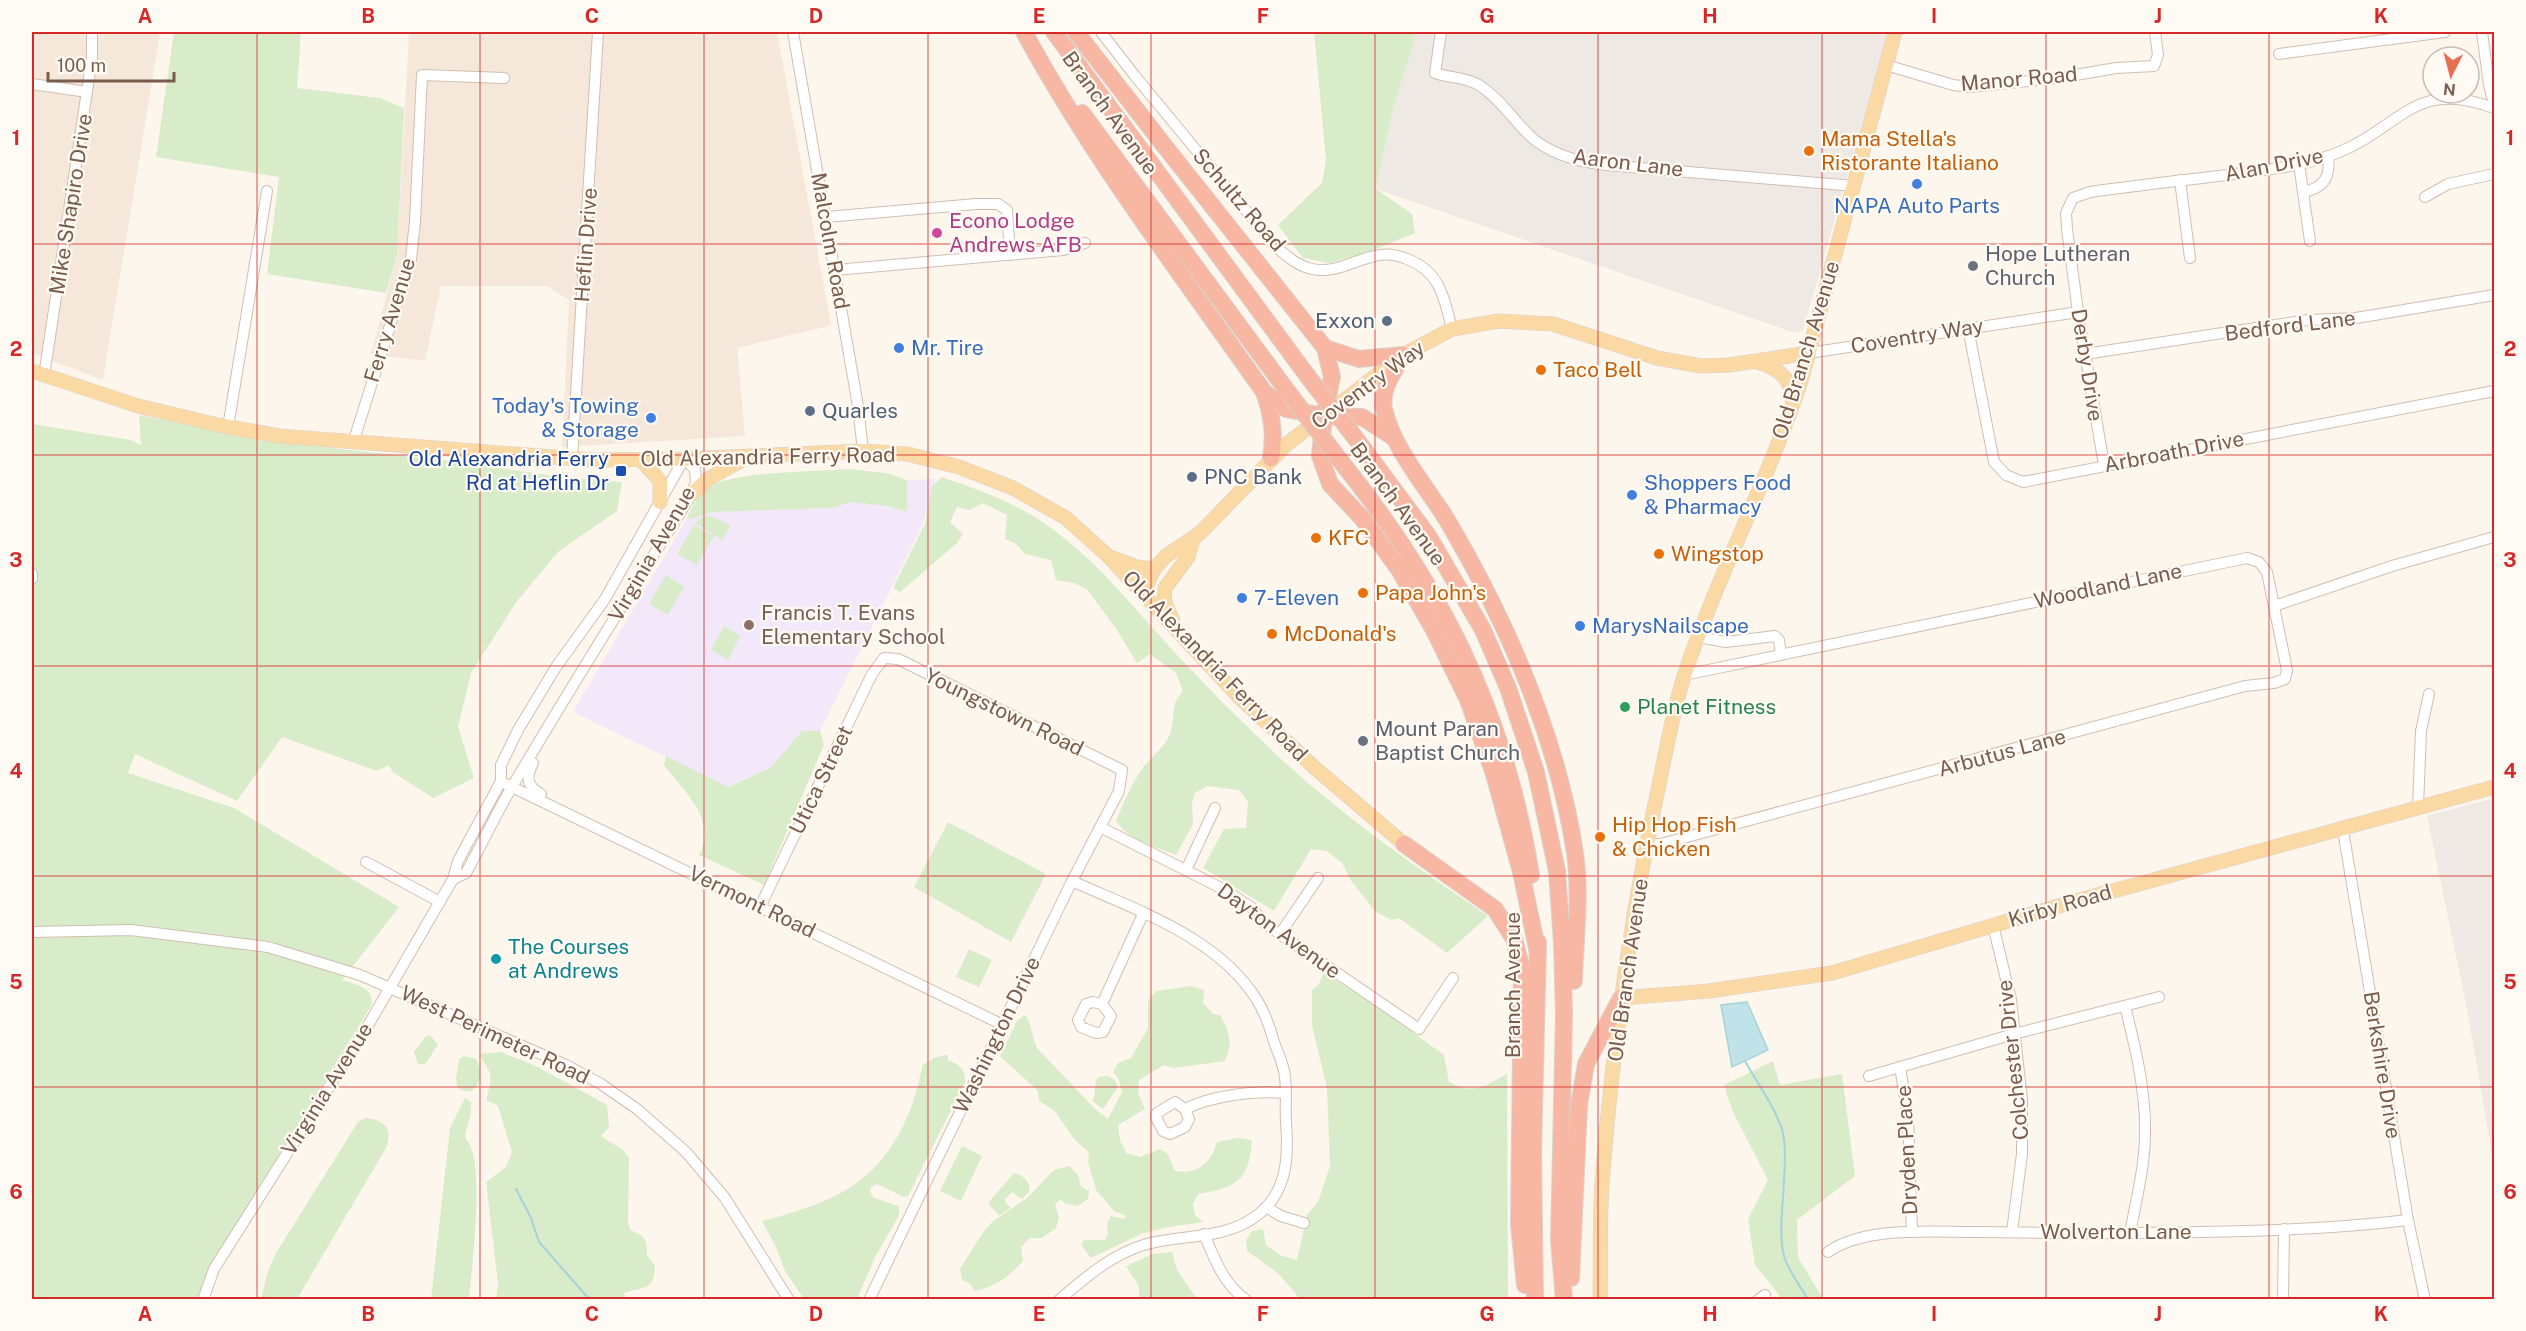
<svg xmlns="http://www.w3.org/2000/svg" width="2526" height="1331" font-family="'Public Sans',sans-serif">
<rect width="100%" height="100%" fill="#fdf6ec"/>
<g fill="#f5e8da">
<path d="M32 32H160L103 380 32 353Z"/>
<path d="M409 32H777L831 325 737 348 745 436 562 447 569 300 547 286H441L425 361 371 354 397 255Z"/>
</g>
<g fill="#efe9e4">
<path d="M1417 32H1889L1803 330 1795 333 1376 189 1392 112Z"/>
<path d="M2494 798V1165L2466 1004 2427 816Z"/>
</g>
<path fill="#f3e8fa" d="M935 479 932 498 920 530 820 731H802L770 768 727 787 573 712 687 518 691 519 712 512 832 508 850 502 887 506 907 512V480Z"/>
<g fill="#d8ecc9">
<path d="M174 32H301L297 88 380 98 404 108 397 255 386 293 267 274 279 177 156 157Z"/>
<path d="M1314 32H1417L1392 112 1376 189 1412 214 1415 233 1374 250 1329 263 1303 258 1278 225 1322 183 1326 159Z"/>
<path d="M139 415 258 440 451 461 562 477 622 482 617 511 559 551 517 601 471 673 458 727 474 778 433 798 394 773 388 765 377 771 282 737 237 801 135 754 128 773 234 808 399 907 342 980C356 985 375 987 371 1006L211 1265 198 1299H32V424L131 440 141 445Z"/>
<path d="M847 469 886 473 907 480V512L887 506 850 502 832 508 712 512 691 519 687 518C692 505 703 489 717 483 749 471 812 472 847 469Z"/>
<path d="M942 477C976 489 1011 501 1041 521 1096 558 1135 610 1180 658 1205 685 1232 712 1259 738 1328 806 1408 862 1488 916L1447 953 1399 918 1391 920 1375 911 1352 882 1342 863 1327 851 1311 849 1274 911 1203 868 1224 829 1246 828 1248 802 1239 790 1208 786 1195 793 1192 803 1193 824 1176 855C1154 846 1129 841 1116 821 1123 803 1131 786 1141 770 1150 758 1165 747 1170 734 1177 714 1168 708 1183 691L1176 673 1150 654 1137 663 1115 627 1087 589 1074 583 1056 580 1051 560 1025 554 1016 544 1005 539 1007 515 983 503 969 510 957 507 950 522 963 534 957 543 900 592 893 588 925 524 932 486Z"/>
<path d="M703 516 714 517 731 526 722 540 695 523Z"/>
<path d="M694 525 714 536 697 565 677 554Z"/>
<path d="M666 575 684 587 668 615 649 604Z"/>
<path d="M724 626 740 636 728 660 711 650Z"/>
<path d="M802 731H820L824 745 764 885 699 855C719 821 683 790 664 765L666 756 728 787 770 768Z"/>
<path d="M948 822 1046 874 1011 942 914 887Z"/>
<path d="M969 949 992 960 979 987 956 977Z"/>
<path d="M1324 972 1382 1010 1444 1055 1449 1082C1474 1095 1483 1087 1507 1074L1508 1299H1300L1279 1274 1247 1251 1246 1240 1252 1231 1263 1229 1266 1245 1282 1256 1297 1260 1307 1215 1318 1202 1330 1166 1327 1088 1312 1025V990L1319 984Z"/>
<path d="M1191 986 1204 990 1203 1003 1213 1014 1220 1015C1230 1034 1233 1041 1225 1061L1173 1068 1164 1065 1139 1080 1138 1093 1145 1109 1118 1125 1120 1140 1126 1153 1140 1157 1160 1149 1168 1154 1175 1171C1198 1175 1211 1163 1217 1142L1237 1138 1252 1140C1249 1182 1236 1187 1198 1194L1193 1204 1195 1215 1203 1222 1169 1227 1141 1234 1091 1258 1081 1245 1084 1240H1105L1108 1235 1107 1224 1111 1216 1125 1219V1215L1114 1211 1096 1190 1088 1161 1089 1153 1074 1139 1054 1110 1039 1101 1038 1091 1000 1056 1017 1021 1025 1015C1032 1023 1032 1038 1037 1048L1097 1111 1108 1119 1122 1092 1119 1080 1113 1072 1118 1063 1131 1058 1148 1028V1001L1156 991Z"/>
<path d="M430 1035 438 1045 425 1064H418L414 1052 424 1038Z"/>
<path d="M501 1052 538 1067 607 1105 609 1127 601 1136 623 1150 629 1158 628 1222 630 1230C644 1235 648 1240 647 1255L655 1266C654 1292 644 1286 624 1293L626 1299H496L498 1283 486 1182 506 1167 512 1152 498 1106 486 1100C493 1075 493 1076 479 1054Z"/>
<path d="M946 1055H948V1060C959 1065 966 1068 965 1082L908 1196 904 1197 877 1184 870 1188 871 1194 874 1198 899 1206V1216L876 1255 857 1299H804L785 1271 776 1247 762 1221C838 1201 882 1183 912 1105 917 1092 919 1078 923 1065L934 1058Z"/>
<path d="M464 1056 476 1059C482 1069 482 1084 471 1091H463L457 1087 456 1079 459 1059Z"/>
<path d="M1773 1061 1780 1085 1842 1074 1855 1176 1797 1220 1798 1257 1823 1299H1775L1780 1296 1755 1265 1748 1219 1768 1180 1732 1110 1724 1085Z"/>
<path d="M1108 1076 1115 1080 1118 1087 1103 1109 1092 1101C1097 1093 1093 1085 1098 1077Z"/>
<path d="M465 1098 471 1102V1112L465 1136C466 1140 470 1143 471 1148 483 1175 472 1267 469 1299H431L450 1128Z"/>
<path d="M365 1118C385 1120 393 1128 386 1148L297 1299H261L268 1271 276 1253 358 1122Z"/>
<path d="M962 1146 982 1156 961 1201 940 1191Z"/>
<path d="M1069 1166 1078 1175 1081 1187 1089 1191 1088 1199 1077 1206 1066 1204 1060 1199 1055 1205 1059 1217 1056 1228 1042 1238H1030L1021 1247 1023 1261C1009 1277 995 1287 975 1291L969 1283 962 1280 960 1269 982 1234 992 1222 1027 1198 1054 1170Z"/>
<path d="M1014 1173C1024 1175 1031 1183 1029 1192L1022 1199 1012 1192 1004 1200 1010 1208 999 1216 988 1203Z"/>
<path d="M1172 1252 1177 1270 1197 1299H1139V1286L1126 1266 1153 1254Z"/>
</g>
<path fill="#bfe3e8" stroke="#a5d3da" stroke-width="1.5" d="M1747 1002 1768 1050 1732 1067 1721 1005Z"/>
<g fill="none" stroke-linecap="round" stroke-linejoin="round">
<g stroke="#a5d3da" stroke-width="2">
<path d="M1745 1061C1757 1083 1781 1115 1784 1139 1789 1173 1775 1231 1785 1259 1790 1273 1801 1287 1808 1300"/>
<path d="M516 1189 531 1218 539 1242 590 1300"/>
</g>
<g stroke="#d1beb0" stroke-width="12">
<g id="minor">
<path d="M793 32 858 406 863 451"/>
<path d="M1101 32 1135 76 1277 248C1288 257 1298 266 1312 269 1335 274 1354 260 1375 256 1386 253 1397 255 1407 259 1441 272 1444 298 1452 329"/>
<path d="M1441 32 1435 73C1449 78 1466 77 1479 85 1499 98 1512 118 1529 135 1550 155 1578 162 1606 165L1854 186"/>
<path d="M2482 32 2489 85 2494 104"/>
<path d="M2279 54 2445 32"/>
<path d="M1886 65 1953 85 1970 87 2058 78 2116 68 2154 66 2158 55 2155 32"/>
<path d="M32 84 87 92"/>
<path d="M2299 164 2310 241"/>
<path d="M2180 180 2190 258"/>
<path d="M2303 192C2324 188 2331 177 2328 156"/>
<path d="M2425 197 2448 184 2494 174"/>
<path d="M826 217 976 204H998L1007 210 1010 255"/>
<path d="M835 270 1063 250 1085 243"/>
<path d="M1968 328 1994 462 2006 475 2023 482 2494 391"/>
<path d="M1809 353 2078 312"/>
<path d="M2085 354 2308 320 2356 318 2494 295"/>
<path d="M44 376 92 58V32"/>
<path d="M228 427 267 191"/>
<path d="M353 443 411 259 415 221 422 75 504 78"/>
<path d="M572 459 598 32"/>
<path d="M2104 465 2078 312 2067 229 2066 213 2073 198 2090 192C2138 185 2187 180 2235 174 2270 169 2305 166 2337 153 2402 127 2414 78 2494 108"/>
<path d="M32 574V579"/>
<path d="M2274 606 2392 566 2494 537"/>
<path d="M1698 637 1726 642 1775 636 1779 640 1781 655"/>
<path d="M533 763C526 777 526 786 541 794"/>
<path d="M506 784 1003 1025"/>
<path d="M2418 807 2421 731 2429 694"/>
<path d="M1100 827 1225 890 1252 908 1264 923 1419 1029 1453 978"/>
<path d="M2343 830 2408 1220 2425 1300"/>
<path d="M1647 844H1661L2245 686 2274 683 2285 679 2287 670 2267 572 2259 562 2247 558 1684 675"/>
<path d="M366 862 440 902"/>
<path d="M1186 870 1215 808"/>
<path d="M760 907 872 674 884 658 898 659 1122 770 1119 791 1072 881 869 1300"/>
<path d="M1993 925 2011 1000 2022 1100V1154L2012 1232"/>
<path d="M32 932 131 930 268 947 360 975 566 1065 601 1084 637 1109 686 1152 725 1198 789 1300"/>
<path d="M1280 934 1318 878"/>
<path d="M1102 1004 1093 1002 1086 1004 1078 1020 1081 1027 1096 1033 1103 1032 1111 1016 1102 1004 1143 914"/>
<path d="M2125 1006C2135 1046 2146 1091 2145 1133 2145 1167 2136 1200 2130 1233"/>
<path d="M1900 1067 1908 1116 1912 1232"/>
<path d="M1869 1076 2014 1034 2159 997"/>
<path d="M1185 1109 1175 1102 1157 1113 1156 1117 1163 1131 1170 1134 1185 1127 1189 1119 1185 1109C1211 1096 1255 1090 1284 1093"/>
<path d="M1266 1207 1281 1216 1304 1223"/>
<path d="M1204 1234C1215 1260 1223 1283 1246 1300"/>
<path d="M1828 1252C1865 1226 1931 1232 1975 1232 2026 1232 2078 1234 2130 1233 2222 1232 2316 1231 2408 1220"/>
<path d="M203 1300 214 1269 370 1022 453 879 458 861 501 781V765L518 730 556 667 605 599 684 459 695 469 696 482 692 494C631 591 571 687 513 785 496 814 482 844 466 873L453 879"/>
<path d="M1059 1300C1085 1278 1113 1253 1147 1244 1180 1235 1222 1239 1252 1219 1287 1196 1289 1160 1286 1122 1285 1107 1287 1091 1285 1077 1284 1065 1278 1053 1274 1042 1270 1027 1265 1013 1257 1000 1218 937 1136 910 1072 881"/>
<path d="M1758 1300 1765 1295"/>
<path d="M2283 1300 2284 1229"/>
</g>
</g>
<g stroke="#dad1cd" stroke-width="15">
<g id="major">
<path d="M1758 362C1780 369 1792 379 1793 403"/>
<path d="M32 371 138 406 218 425 279 436 593 460 684 459 863 451 907 454 959 467 1013 488 1066 518 1108 556 1239 697 1315 768 1404 844"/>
<path d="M641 460 660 481V502"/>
<path d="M692 494 708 479 744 459"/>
<path d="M1113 558 1137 567 1154 569"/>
<path d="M1143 594 1154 569 1166 556 1200 533 1287 444 1403 355 1452 329 1499 321 1553 324 1657 358 1701 366 1729 365 1809 353"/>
<path d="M1173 621 1164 600 1165 588 1188 557 1193 539"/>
<path d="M1621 998 1709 991 1832 973 2069 903 2494 787"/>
<path d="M1600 1300C1601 1257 1599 1214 1603 1171 1613 1046 1630 921 1656 799 1665 757 1672 714 1685 673 1718 574 1768 481 1801 381L1895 32"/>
</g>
</g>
<g stroke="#dad1cd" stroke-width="18">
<g id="highway">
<path d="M1024 32C1093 159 1181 274 1264 392 1272 415 1275 434 1271 458"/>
<path d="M1054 32 1306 374"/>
<path d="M1076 32 1163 144 1325 348 1332 377 1324 416 1320 456 1330 484 1362 518 1400 571 1435 632 1468 700 1494 774 1521 872 1538 953"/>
<path d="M1082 113 1288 392"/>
<path d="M1325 348 1359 359 1403 355"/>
<path d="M1403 355C1394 372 1380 389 1384 409 1393 447 1421 480 1442 512 1451 526 1459 541 1467 555 1518 648 1559 748 1575 853 1581 895 1575 939 1574 981"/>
<path d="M1264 392 1286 409 1324 416 1362 417 1393 437"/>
<path d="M1360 444 1429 537 1483 630 1508 688 1536 772 1557 871 1562 943 1564 1014 1559 1240 1564 1300"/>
<path d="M1339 459C1442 587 1505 712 1531 875"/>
<path d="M1404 844 1495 909 1514 939 1522 969 1519 1224 1525 1285"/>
<path d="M1571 1278 1579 1105 1586 1064 1621 998"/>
<path d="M1535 1300 1533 1153 1538 942"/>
</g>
</g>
<use href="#minor" stroke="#fff" stroke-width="10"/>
<use href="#major" stroke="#fbd9a5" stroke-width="14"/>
<use href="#highway" stroke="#f7b7a3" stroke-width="16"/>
<g stroke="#dad1cd" stroke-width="18" stroke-linecap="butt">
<g id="highway-bridge">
<path d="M1306 374 1360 444"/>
<path d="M1288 392 1339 459"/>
</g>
</g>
<use href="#highway-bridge" stroke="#f7b7a3" stroke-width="16"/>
</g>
<path fill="none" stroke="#d62828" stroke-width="1.5" stroke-opacity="0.55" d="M257 32V1300M480 32V1300M704 32V1300M928 32V1300M1151 32V1300M1375 32V1300M1598 32V1300M1822 32V1300M2046 32V1300M2269 32V1300M32 244H2494M32 455H2494M32 666H2494M32 876H2494M32 1087H2494"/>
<g fill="#e8710a" stroke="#fffaf3" stroke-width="2">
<circle cx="1809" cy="151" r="6"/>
<circle cx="1541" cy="370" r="6"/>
<circle cx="1316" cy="538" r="6"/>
<circle cx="1659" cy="554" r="6"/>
<circle cx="1363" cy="593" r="6"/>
<circle cx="1272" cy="634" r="6"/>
<circle cx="1600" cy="837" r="6"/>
</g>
<g fill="#3f7fe0" stroke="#fffaf3" stroke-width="2">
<circle cx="1917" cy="184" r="6"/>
<circle cx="899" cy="348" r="6"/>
<circle cx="651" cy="418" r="6"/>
<circle cx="1632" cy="495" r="6"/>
<circle cx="1242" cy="598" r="6"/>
<circle cx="1580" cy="626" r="6"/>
</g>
<circle fill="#d1479c" stroke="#fffaf3" stroke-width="2" cx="937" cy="233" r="6"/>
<g fill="#6b7280" stroke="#fffaf3" stroke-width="2">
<circle cx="1973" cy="266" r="6"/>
<circle cx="1363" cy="741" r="6"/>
</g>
<g fill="#5c6f8a" stroke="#fffaf3" stroke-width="2">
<circle cx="1387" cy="321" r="6"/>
<circle cx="810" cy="411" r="6"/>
<circle cx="1192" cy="477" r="6"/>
</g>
<rect fill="#1a4fb4" stroke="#fffaf3" stroke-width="2" x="615" y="465" width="12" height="12" rx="3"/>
<circle fill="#8d6e63" stroke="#fffaf3" stroke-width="2" cx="749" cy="625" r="6"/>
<circle fill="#2e9e5b" stroke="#fffaf3" stroke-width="2" cx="1625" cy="707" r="6"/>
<circle fill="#0f9aa8" stroke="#fffaf3" stroke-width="2" cx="496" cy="959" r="6"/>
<g text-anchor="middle" stroke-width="4.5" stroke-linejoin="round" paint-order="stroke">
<g font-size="21" fill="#7a5c4d" stroke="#fffaf3">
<text transform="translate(2019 79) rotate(-5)" y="7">Manor Road</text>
<text transform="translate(1110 113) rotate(54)" y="7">Branch Avenue</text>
<text transform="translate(1628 163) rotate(7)" y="7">Aaron Lane</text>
<text transform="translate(2274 165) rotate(-11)" y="7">Alan Drive</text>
<text transform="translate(1239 200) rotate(49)" y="7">Schultz Road</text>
<text transform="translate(71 204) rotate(-81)" y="7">Mike Shapiro Drive</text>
<text transform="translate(830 241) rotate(80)" y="7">Malcolm Road</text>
<text transform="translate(586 245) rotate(-86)" y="7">Heflin Drive</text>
<text transform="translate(390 320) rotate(-73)" y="7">Ferry Avenue</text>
<text transform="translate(2290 326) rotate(-7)" y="7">Bedford Lane</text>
<text transform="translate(1917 336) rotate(-9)" y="7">Coventry Way</text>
<text transform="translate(1806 350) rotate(-73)" y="7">Old Branch Avenue</text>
<text transform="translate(2087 365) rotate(81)" y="7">Derby Drive</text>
<text transform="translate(1368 385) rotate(-36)" y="7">Coventry Way</text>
<text transform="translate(2174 452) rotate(-11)" y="7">Arbroath Drive</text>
<text transform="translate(768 457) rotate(-1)" y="7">Old Alexandria Ferry Road</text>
<text transform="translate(1398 504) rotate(54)" y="7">Branch Avenue</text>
<text transform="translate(652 554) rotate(-60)" y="7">Virginia Avenue</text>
<text transform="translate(2108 586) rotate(-12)" y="7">Woodland Lane</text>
<text transform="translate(1215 666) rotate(46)" y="7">Old Alexandria Ferry Road</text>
<text transform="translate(1004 712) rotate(26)" y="7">Youngstown Road</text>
<text transform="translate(2002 753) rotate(-15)" y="7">Arbutus Lane</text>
<text transform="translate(821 780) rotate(-64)" y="7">Utica Street</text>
<text transform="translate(752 902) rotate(26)" y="7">Vermont Road</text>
<text transform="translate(2060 906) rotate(-16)" y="7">Kirby Road</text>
<text transform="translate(1279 931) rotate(36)" y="7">Dayton Avenue</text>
<text transform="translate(1628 970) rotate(-82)" y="7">Old Branch Avenue</text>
<text transform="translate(1513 985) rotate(-90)" y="7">Branch Avenue</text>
<text transform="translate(495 1035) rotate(25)" y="7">West Perimeter Road</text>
<text transform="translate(997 1035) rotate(-64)" y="7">Washington Drive</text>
<text transform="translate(2013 1060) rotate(-96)" y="7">Colchester Drive</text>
<text transform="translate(2382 1065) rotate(81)" y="7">Berkshire Drive</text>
<text transform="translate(327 1089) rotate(-58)" y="7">Virginia Avenue</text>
<text transform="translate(1907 1150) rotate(-93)" y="7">Dryden Place</text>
<text x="2116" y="1239">Wolverton Lane</text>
</g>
<g font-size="21" fill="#c56008" stroke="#fffaf3" text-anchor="start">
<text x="1821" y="146">Mama Stella's<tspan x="1821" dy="24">Ristorante Italiano</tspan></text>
<text x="1553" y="377">Taco Bell</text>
<text x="1328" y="545">KFC</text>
<text x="1671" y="561">Wingstop</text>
<text x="1375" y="600">Papa John's</text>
<text x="1284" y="641">McDonald's</text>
<text x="1612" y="832">Hip Hop Fish<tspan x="1612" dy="24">&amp; Chicken</tspan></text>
</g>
<g font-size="21" fill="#366cbe" stroke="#fffaf3" text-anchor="start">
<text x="1917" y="213" text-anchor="middle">NAPA Auto Parts</text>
<text x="911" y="355">Mr. Tire</text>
<text x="639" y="413" text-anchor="end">Today's Towing<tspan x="639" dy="24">&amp; Storage</tspan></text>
<text x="1644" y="490">Shoppers Food<tspan x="1644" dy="24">&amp; Pharmacy</tspan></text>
<text x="1254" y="605">7-Eleven</text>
<text x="1592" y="633">MarysNailscape</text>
</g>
<g font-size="21" fill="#b23c85" stroke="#fffaf3" text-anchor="start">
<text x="949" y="228">Econo Lodge<tspan x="949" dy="24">Andrews AFB</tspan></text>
</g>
<g font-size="21" fill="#5b616d" stroke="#fffaf3" text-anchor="start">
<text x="1985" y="261">Hope Lutheran<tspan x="1985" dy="24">Church</tspan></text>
<text x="1375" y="736">Mount Paran<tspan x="1375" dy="24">Baptist Church</tspan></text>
</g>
<g font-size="21" fill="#4e5e75" stroke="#fffaf3" text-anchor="start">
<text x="1375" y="328" text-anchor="end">Exxon</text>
<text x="822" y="418">Quarles</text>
<text x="1204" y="484">PNC Bank</text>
</g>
<g font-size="21" fill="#164399" stroke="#fffaf3" text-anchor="end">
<text x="609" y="466">Old Alexandria Ferry<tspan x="609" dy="24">Rd at Heflin Dr</tspan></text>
</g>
<g font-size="21" fill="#785e54" stroke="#fffaf3" text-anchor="start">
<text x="761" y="620">Francis T. Evans<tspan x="761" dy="24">Elementary School</tspan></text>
</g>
<g font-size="21" fill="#27864d" stroke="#fffaf3" text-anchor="start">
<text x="1637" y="714">Planet Fitness</text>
</g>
<g font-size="21" fill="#0d838f" stroke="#fffaf3" text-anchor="start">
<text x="508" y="954">The Courses<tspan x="508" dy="24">at Andrews</tspan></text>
</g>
</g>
<rect width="2526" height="1331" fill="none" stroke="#fffaf3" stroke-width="66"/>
<g transform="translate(2451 75) rotate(186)"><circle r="28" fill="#fffaf3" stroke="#cabbb1" stroke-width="1.5"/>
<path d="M0-4.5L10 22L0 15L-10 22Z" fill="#e76f51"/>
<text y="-9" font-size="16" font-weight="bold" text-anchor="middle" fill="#7a5c4d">N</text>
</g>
<path d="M48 72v9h126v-9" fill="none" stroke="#7a5c4d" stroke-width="3"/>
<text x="57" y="72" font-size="18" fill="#7a5c4d" stroke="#fffaf3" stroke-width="4.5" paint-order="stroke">100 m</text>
<rect x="33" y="33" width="2460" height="1265" fill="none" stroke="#d62828" stroke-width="2"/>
<g font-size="20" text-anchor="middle" font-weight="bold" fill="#d62828">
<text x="145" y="23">A</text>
<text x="368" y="23">B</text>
<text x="592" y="23">C</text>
<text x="816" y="23">D</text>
<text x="1039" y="23">E</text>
<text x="1263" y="23">F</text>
<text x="1487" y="23">G</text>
<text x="1710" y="23">H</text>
<text x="1934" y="23">I</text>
<text x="2158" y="23">J</text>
<text x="2381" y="23">K</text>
<text x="16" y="145">1</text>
<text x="2510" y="145">1</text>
<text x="16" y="356">2</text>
<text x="2510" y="356">2</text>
<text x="16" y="567">3</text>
<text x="2510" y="567">3</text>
<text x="16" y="778">4</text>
<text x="2510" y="778">4</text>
<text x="16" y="989">5</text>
<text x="2510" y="989">5</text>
<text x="16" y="1199">6</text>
<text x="2510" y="1199">6</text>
<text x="145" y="1321">A</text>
<text x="368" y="1321">B</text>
<text x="592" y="1321">C</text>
<text x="816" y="1321">D</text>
<text x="1039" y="1321">E</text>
<text x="1263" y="1321">F</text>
<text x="1487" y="1321">G</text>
<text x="1710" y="1321">H</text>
<text x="1934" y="1321">I</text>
<text x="2158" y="1321">J</text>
<text x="2381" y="1321">K</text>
</g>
</svg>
